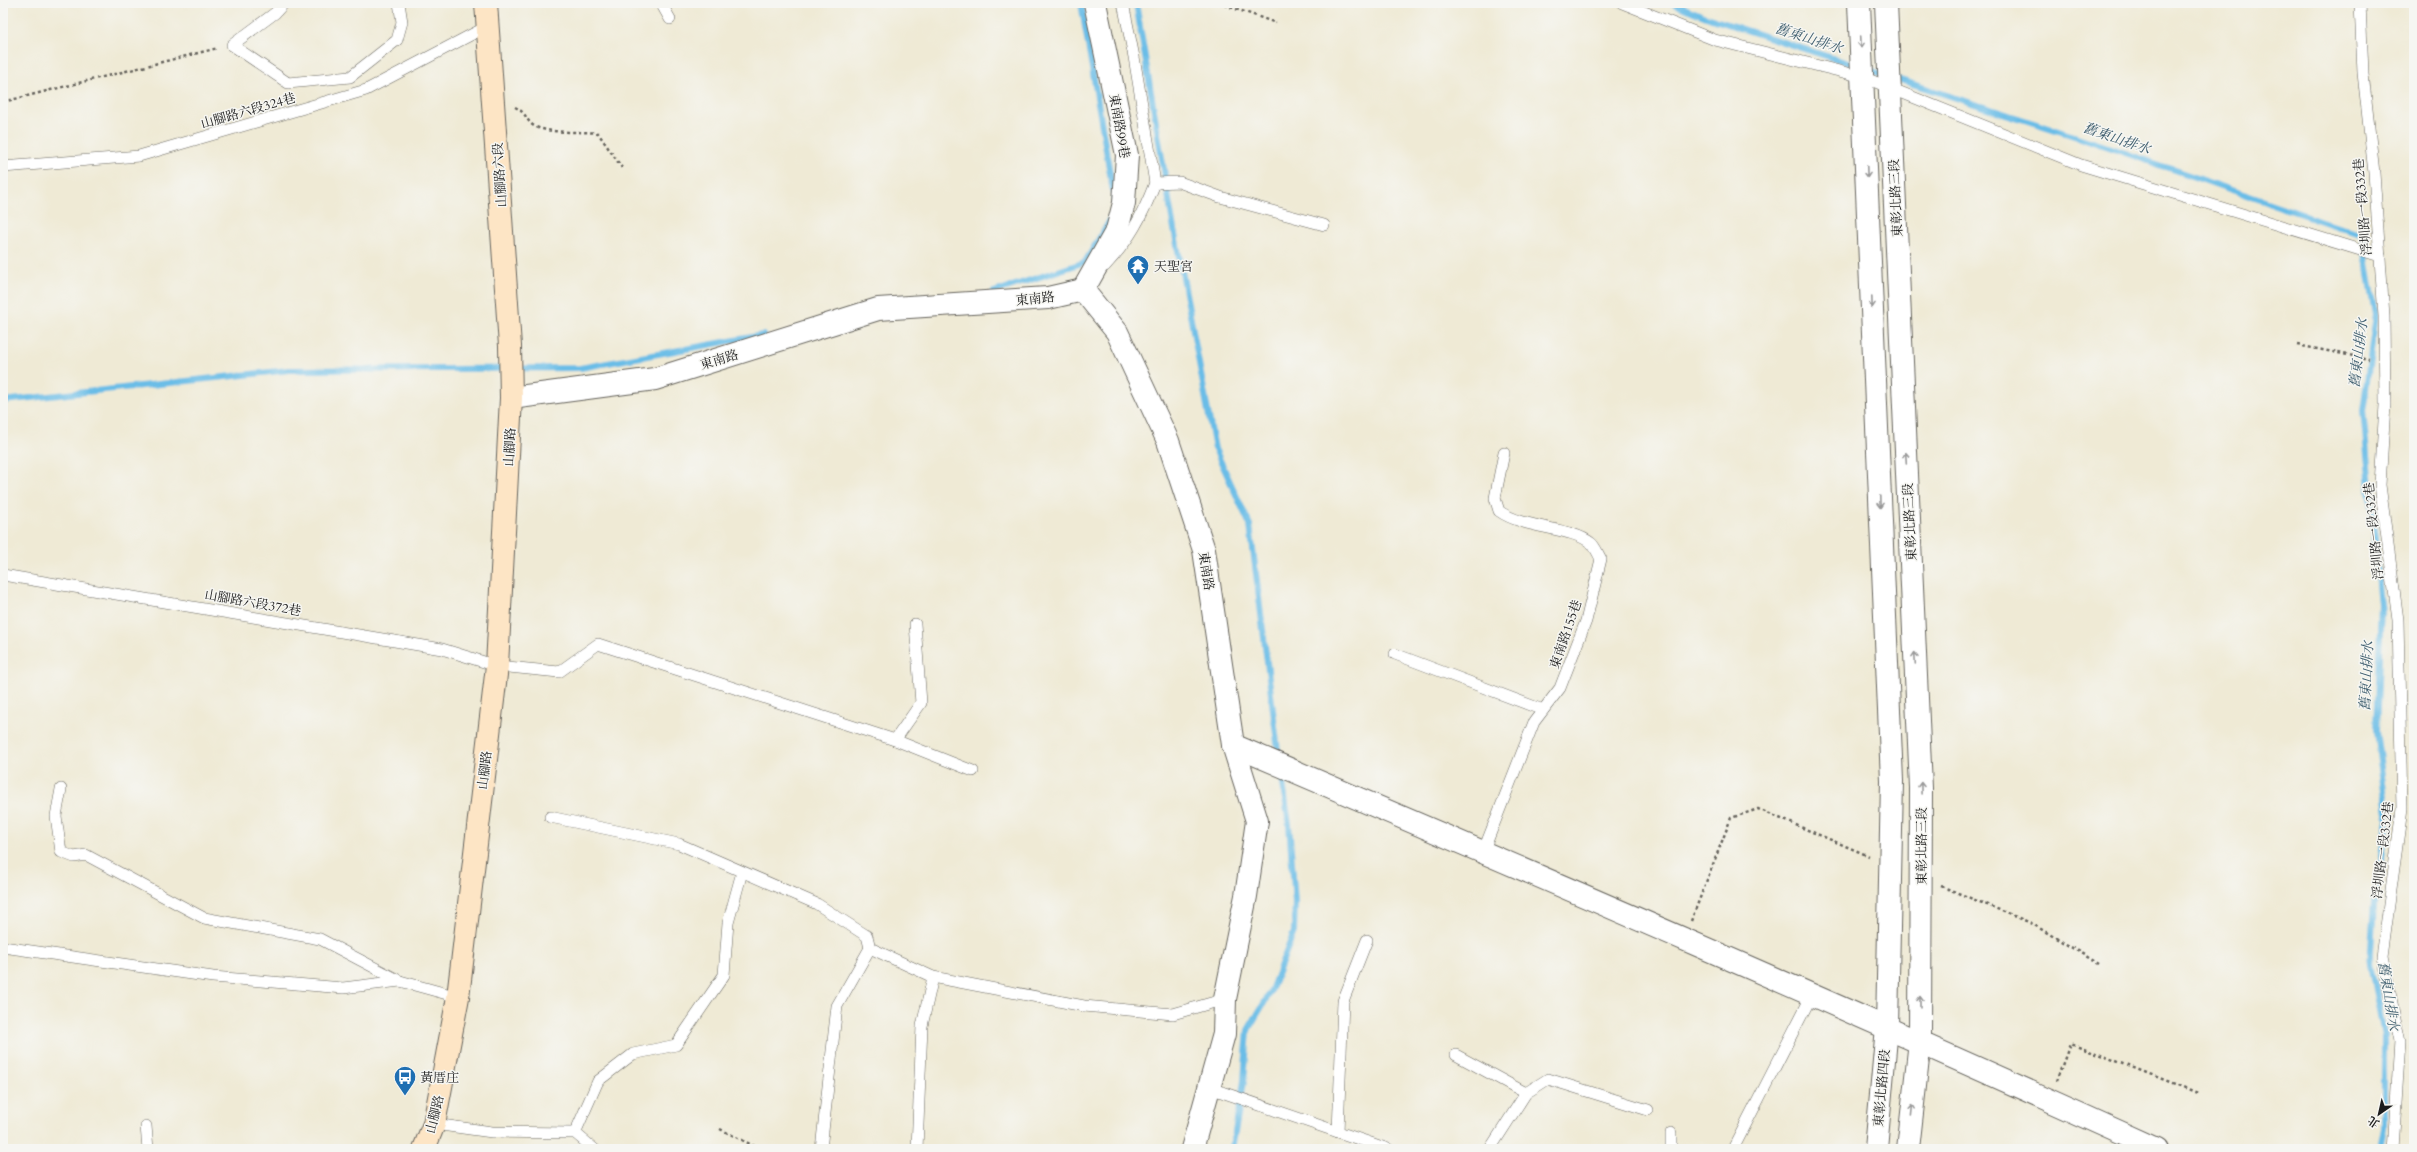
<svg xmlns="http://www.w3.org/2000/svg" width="2417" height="1152" font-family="Cardo,'Noto Serif TC',serif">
<rect width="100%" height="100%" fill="#f6f6f2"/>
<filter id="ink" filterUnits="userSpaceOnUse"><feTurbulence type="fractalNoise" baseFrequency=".025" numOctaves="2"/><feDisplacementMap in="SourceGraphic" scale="8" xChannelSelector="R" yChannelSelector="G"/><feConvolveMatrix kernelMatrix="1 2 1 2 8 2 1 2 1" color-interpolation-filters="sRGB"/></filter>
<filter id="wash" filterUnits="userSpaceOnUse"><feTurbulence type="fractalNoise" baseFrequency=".012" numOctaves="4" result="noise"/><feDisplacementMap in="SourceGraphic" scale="16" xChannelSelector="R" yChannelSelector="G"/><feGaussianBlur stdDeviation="0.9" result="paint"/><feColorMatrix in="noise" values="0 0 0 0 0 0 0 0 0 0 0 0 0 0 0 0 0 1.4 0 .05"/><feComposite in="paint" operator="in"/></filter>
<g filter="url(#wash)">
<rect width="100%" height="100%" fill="#efead5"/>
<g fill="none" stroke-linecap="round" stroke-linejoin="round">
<g stroke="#6bbde7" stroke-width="6">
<path d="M1081 3 1115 203"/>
<path d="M1136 3 1172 218 1215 449 1250 525 1279 759"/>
<path d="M1672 3 1709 18 1885 75"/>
<path d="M1894 78 2099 144 2362 235 2376 314 2363 411 2381 605 2376 731 2388 820 2374 904 2370 964 2384 1035V1128L2380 1149"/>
<path d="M994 292 1085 262 1110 220"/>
<path d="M3 401 289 370 580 368 763 335"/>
<path d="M1232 1149 1244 1081 1248 1030 1270 993 1294 932 1295 902 1289 825 1281 770"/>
</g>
</g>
</g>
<g filter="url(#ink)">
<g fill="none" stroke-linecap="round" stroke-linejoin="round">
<g stroke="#66645d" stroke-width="12">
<g id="service">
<path d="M284 3 275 13 232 45 288 83 350 77 397 40 402 22 399 3"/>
<path d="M661 3 670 19"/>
<path d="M1123 3 1134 57 1155 183"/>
<path d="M1622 3 1715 40 1863 77 2081 165 2380 256"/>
<path d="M2360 3 2363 73 2374 173 2384 316 2385 405 2380 485 2398 620 2402 809 2382 956 2400 1041 2393 1149"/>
<path d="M3 167 139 156 366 90 486 27"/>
<path d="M1105 266C1130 239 1142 217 1155 183L1179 182 1220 197 1324 225"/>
<path d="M3 575 442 649 497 666 559 672 598 644 895 740 973 771"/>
<path d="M1395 654 1543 710"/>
<path d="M895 740 921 703 915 624"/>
<path d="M61 789 56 816 61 852 74 857 86 855 204 918 320 939 400 981"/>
<path d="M550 817 679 844 817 904 867 936 870 948 933 977 1084 1006 1173 1014 1225 999"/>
<path d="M1483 852 1534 722 1560 688 1586 621 1601 559C1598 554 1595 546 1591 543 1572 527 1524 529 1499 511L1495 498 1504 453"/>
<path d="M3 947 213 977 343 988 400 981 458 997"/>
<path d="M1456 1055 1526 1093"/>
<path d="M1210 1088 1388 1149"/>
<path d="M434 1124 492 1132 575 1133 594 1149"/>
<path d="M146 1126 148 1149"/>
<path d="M1338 1132 1343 1001 1367 940"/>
<path d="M575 1133 598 1081 633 1054 676 1045 724 975 728 923 742 872"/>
<path d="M1671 1133V1149"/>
<path d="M821 1149 837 1006 870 948"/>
<path d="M917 1149 922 1026 933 977"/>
<path d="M1490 1149 1526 1093 1548 1079 1648 1110"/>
<path d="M1733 1149 1812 995"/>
</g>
</g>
<g stroke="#66645d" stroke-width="24">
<g id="minor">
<path d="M1083 290 1117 332 1168 441 1204 550 1233 745 1257 821 1246 896 1225 999 1224 1034 1192 1149"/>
<path d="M1083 290 1117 230 1124 203 1127 155 1095 3"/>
<path d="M511 398 655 379 878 309 1048 298 1083 290"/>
<path d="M1233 745C1542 877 1851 1010 2157 1149"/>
</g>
</g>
<g stroke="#66645d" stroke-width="24">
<g id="tertiary">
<path d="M1859 3 1892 781 1887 1027 1876 1149"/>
<path d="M1886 3 1921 788 1920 1041 1908 1149"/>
</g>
</g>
<g stroke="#66645d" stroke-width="24">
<path id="secondary" d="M424 1149 434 1124 458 997 497 666 511 398 510 346 486 3"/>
</g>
<g stroke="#66645d" stroke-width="2.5" stroke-dasharray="3 3" stroke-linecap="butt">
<path d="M1219 3 1276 23"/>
<path d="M3 102 218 48"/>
<path d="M515 107C527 113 526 121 534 126 549 134 580 131 598 133L622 168"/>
<path d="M2297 345 2369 359"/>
<path d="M1941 886 2031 923 2099 964"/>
<path d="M1691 921 1731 818 1758 809 1869 856"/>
<path d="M2056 1081 2070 1043 2198 1093"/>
<path d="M720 1129 760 1149"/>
</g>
<use href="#service" stroke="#fff" stroke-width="11"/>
<use href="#minor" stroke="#fff" stroke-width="22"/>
<use href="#tertiary" stroke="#fff" stroke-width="22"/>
<use href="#secondary" stroke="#fde5c5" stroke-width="22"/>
</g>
<defs><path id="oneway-shaft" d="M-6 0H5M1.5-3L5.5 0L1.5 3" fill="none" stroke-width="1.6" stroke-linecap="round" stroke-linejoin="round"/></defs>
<g stroke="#999">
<use href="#oneway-shaft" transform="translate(1861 42) rotate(87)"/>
<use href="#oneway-shaft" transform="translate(1867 172) rotate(88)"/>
<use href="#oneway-shaft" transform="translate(1872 302) rotate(88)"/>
<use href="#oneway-shaft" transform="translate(1906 458) rotate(-93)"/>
<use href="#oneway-shaft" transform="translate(1880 502) rotate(88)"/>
<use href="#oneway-shaft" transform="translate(1915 658) rotate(-93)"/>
<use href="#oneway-shaft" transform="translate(1921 788) rotate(-91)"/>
<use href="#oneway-shaft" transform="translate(1920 1002) rotate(-90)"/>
<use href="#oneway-shaft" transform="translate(1912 1110) rotate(-84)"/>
</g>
</g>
<defs>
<g id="temple-pin" transform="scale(1.15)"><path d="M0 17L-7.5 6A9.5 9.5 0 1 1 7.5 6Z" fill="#1f6fb2" stroke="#f6f6f2"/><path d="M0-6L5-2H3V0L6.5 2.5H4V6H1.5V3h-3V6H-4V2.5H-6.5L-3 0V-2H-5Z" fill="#fff"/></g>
<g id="bus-pin" transform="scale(1.15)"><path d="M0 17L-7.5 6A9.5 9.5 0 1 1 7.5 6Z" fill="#1f6fb2" stroke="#f6f6f2"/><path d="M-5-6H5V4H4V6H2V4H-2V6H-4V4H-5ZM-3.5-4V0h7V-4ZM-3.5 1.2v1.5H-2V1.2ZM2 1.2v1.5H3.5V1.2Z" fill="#fff"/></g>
</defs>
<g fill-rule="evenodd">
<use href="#temple-pin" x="1138" y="266"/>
<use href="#bus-pin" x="405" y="1077"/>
</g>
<g text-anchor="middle" stroke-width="3" stroke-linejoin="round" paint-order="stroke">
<g font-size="13" fill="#1c1c1c" stroke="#f6f6f2">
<text transform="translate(248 110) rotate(-16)" y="5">山腳路六段324巷</text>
<text transform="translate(1120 126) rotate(80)" y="5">東南路99巷</text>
<text transform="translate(499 175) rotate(-94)" y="5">山腳路六段</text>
<text transform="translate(1895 198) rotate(-93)" y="5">東彰北路三段</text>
<text transform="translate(2362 207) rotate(-95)" y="5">浮圳路一段332巷</text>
<text transform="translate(1035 298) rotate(-6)" y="5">東南路</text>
<text transform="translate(719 359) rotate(-17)" y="5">東南路</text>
<text transform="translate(509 447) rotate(-87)" y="5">山腳路</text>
<text transform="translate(1909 522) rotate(-93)" y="5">東彰北路三段</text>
<text transform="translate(2373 531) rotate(-96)" y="5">浮圳路一段332巷</text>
<text transform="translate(1207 571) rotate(81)" y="5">東南路</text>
<text transform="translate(253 602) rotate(10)" y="5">山腳路六段372巷</text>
<text transform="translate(1565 634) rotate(-71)" y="5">東南路155巷</text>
<text transform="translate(484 770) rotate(-83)" y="5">山腳路</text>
<text transform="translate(1921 846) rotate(-90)" y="5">東彰北路三段</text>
<text transform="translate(2382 850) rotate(-83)" y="5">浮圳路一段332巷</text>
<text transform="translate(1881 1088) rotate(-85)" y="5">東彰北路四段</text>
<text transform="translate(434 1114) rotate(-76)" y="5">山腳路</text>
</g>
<g font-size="13" fill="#1c1c1c" stroke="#f6f6f2" text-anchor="start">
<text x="1154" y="271">天聖宮</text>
<text x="420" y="1082">黃厝庄</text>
</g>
<g font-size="14" font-style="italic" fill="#3c5c6d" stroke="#f6f6f2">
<text transform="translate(1809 38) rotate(18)" y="5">舊東山排水</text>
<text transform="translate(2117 138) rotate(19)" y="5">舊東山排水</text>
<text transform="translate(2358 353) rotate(-83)" y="5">舊東山排水</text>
<text transform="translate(2366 676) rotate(-87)" y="5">舊東山排水</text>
<text transform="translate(2389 996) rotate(81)" y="5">舊東山排水</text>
</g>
</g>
<rect width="2417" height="1152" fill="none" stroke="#f6f6f2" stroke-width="16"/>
<g transform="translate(2379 1114) rotate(214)" stroke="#f6f6f2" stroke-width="3" paint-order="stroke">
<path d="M0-3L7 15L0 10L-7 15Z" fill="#1c1c1c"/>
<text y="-6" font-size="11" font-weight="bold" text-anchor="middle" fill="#1c1c1c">北</text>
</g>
</svg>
